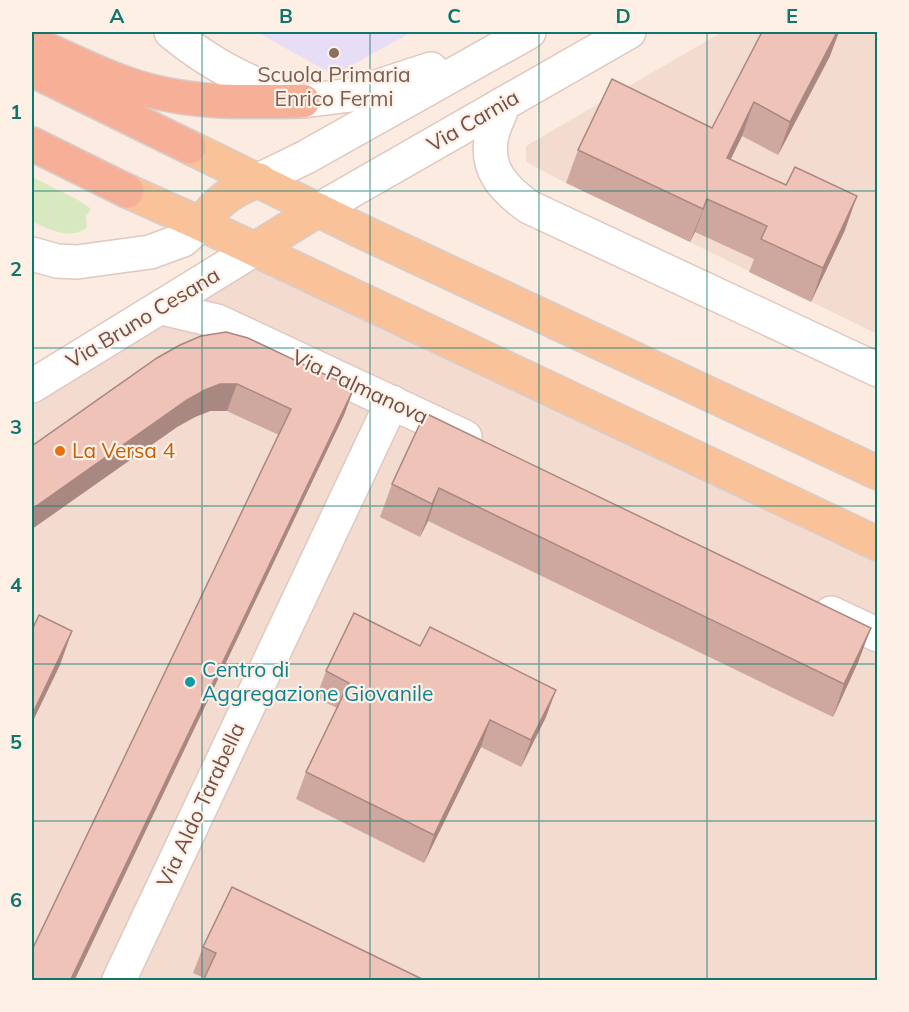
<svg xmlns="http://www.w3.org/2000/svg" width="909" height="1012" font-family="Mulish,sans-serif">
<rect width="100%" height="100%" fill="#fbebe0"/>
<g fill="#f3dbcf">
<path d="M722 32H877V334L649 222 566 183 526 162V146Z"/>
<path d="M256 255 877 548V980H32V390Z"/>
</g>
<path fill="#e8ddf7" d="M257 32H412L334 75Z"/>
<path fill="#d8e8bf" d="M32 177 78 200 91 209 86 216 87 227C72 241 47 229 32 221Z"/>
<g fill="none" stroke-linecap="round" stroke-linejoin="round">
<g stroke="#e1c8bf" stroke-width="36">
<g id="minor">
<path d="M171 32C211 65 249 84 299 100"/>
<path d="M503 104C501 115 494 124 492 135 484 169 504 189 529 207L878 370"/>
<path d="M32 254 57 261 77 262 150 252 183 240 201 224"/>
<path d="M162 308 217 321 465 437"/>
<path d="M32 386 255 249"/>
<path d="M831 613 878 635"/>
<path d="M119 980 392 402"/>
</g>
</g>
<g stroke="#e1c8bf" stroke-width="36">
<g id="tertiary">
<path d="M303 101 351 95 431 69"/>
<path d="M259 180 306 157 529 32"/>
<path d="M318 210 629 32"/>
</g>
</g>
<g stroke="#d7cdcc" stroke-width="36">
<g id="primary">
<path d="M189 147 365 233 878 473"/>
<path d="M127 191 201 224 878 544"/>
<path d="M201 224C216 201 234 190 259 180"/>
<path d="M255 249 318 210"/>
</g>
</g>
<g stroke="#d7cdcc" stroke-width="36">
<g id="trunk">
<path d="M32 43C69 59 107 79 147 90 198 104 251 102 303 101"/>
<path d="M32 70 189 147"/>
<path d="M32 144 127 191"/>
</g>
</g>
<use href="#minor" stroke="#fff" stroke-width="33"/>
<use href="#tertiary" stroke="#fff" stroke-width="33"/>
<use href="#primary" stroke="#f9c299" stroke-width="33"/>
<use href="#trunk" stroke="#f7b098" stroke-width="33"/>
</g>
<g fill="#cea89e">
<path d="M830 56 778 155 742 136 731 159 845 230 811 302 749 272 754 259 695 232 690 242 566 183 578 150 712 128Z"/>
<path d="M157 358 354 388 344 415 74 981H32L279 435 227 411H210L195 417 177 427 32 529V446Z"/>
<path d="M425 413 859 660 833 717 428 521 420 537 380 517 392 484Z"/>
<path d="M326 671 546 717 521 767 481 747 424 863 296 799 306 772 337 708 316 698Z"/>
<path d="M203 947 426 981 204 978 193 973Z"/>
</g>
<g fill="#a88881">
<path d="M837 32H839L830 56 778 155 790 122Z"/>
<path d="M754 102 742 136 715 191 727 158Z"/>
<path d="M857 196 845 230 811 302 823 268Z"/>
<path d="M707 199 695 232 690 242 703 209Z"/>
<path d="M220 384H237L227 411H210L195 417 177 427 32 529V509L187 400 205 390Z"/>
<path d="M354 388 344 415 74 981H70Z"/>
<path d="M439 488 428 521 420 537 432 504Z"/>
<path d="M871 628 859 660 833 717 844 684Z"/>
<path d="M72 631 60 665 32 723V715Z"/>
<path d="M556 690 546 717 521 767 531 740Z"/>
<path d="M490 720 481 747 424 863 434 835Z"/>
</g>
<g fill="#f0c3b8" stroke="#a88881" stroke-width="1.5">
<path d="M762 32H837L790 122 754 102 727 158 786 185 795 167 857 196 823 268 761 239 767 226 707 199 703 209 578 150 612 79 712 128Z"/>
<path d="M226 332 248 338 354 388 70 981H32V950L291 409 237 384H220L205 390 187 400 32 509V446L157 358 180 345 201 336Z"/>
<path d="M425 413 871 628 844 684 439 488 432 504 392 484Z"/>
<path d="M354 613 420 646 430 627 556 690 531 740 490 720 434 835 306 772 349 683 326 671Z"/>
<path d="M39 615 72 631 32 715V630Z"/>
<path d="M232 887 426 981H203L216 953 203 947Z"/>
</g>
<path fill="none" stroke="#0f766e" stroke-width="1.5" stroke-opacity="0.55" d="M202 32V980M370 32V980M539 32V980M707 32V980M32 191H878M32 348H878M32 506H878M32 664H878M32 821H878"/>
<circle fill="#8d6e63" stroke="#fff0e6" stroke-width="2" cx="334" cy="53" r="6"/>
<circle fill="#e8710a" stroke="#fff0e6" stroke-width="2" cx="60" cy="451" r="6"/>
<circle fill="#0f9aa8" stroke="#fff0e6" stroke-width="2" cx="190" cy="682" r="6"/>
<g text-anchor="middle" stroke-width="4.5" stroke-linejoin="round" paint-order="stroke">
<g font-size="21" fill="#785e54" stroke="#fff0e6">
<text x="334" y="82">Scuola Primaria<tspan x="334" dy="24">Enrico Fermi</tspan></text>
</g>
<g font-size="21" fill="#714e48" stroke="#fff0e6">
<text transform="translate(473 121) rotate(-30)" y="7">Via Carnia</text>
<text transform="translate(143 318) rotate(-31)" y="7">Via Bruno Cesana</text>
<text transform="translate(360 387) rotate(25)" y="7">Via Palmanova</text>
<text transform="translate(201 805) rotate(-65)" y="7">Via Aldo Tarabella</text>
</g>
<g font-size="21" fill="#c56008" stroke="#fff0e6" text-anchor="start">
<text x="72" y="458">La Versa 4</text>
</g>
<g font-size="21" fill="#0d838f" stroke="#fff0e6" text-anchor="start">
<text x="202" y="677">Centro di<tspan x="202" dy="24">Aggregazione Giovanile</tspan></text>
</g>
</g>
<rect width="909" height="1012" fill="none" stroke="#fff0e6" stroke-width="66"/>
<rect x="33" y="33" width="843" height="946" fill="none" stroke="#0f766e" stroke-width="2"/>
<g font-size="20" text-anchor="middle" font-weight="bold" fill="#0f766e">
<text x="117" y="23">A</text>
<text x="286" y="23">B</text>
<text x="454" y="23">C</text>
<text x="623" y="23">D</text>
<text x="792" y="23">E</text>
<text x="16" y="119">1</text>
<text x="16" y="276">2</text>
<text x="16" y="434">3</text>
<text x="16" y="592">4</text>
<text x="16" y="749">5</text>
<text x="16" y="907">6</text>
</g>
</svg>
